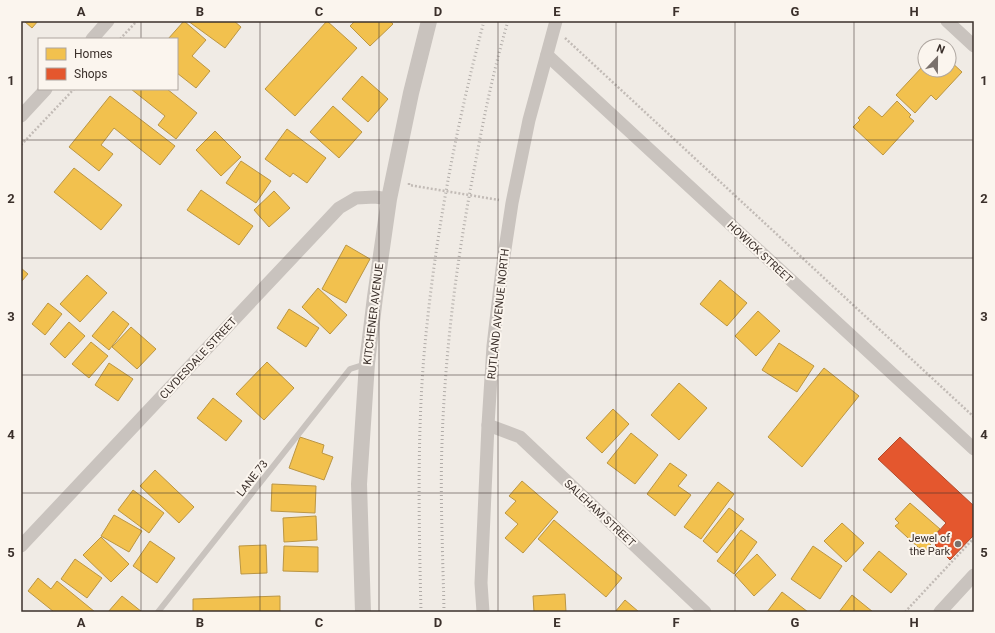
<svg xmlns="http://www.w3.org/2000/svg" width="995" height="633" font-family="Roboto,sans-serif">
<rect width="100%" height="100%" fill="#f0ebe5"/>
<g fill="#f2c14e" stroke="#bb9644">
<path d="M24 21H38L32 28Z"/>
<path d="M184 21 206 40 192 56 210 71 196 88 177 73V39H168Z"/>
<path d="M188 21H234L241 27 225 48Z"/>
<path d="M327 21 357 48 295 116 265 89Z"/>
<path d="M355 21H390L393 24 370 46 350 26Z"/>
<path d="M925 57V70H949V60L962 72 936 100 931 95 915 113 896 95 923 66 919 64Z"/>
<path d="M362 76 388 99 368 122 342 99Z"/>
<path d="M131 89H167L197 113 176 139 158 125 165 116Z"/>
<path d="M110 96 175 146 160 165 114 128 101 145 113 154 99 171 69 147Z"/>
<path d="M897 101 911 115 909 117 914 121 883 155 853 127 860 120 858 118 869 106 882 117Z"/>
<path d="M333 106 362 132 339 158 310 132Z"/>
<path d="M287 129 326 158 307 183 293 173 290 177 265 159Z"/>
<path d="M215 131 241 157 221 176 196 150Z"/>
<path d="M241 161 271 181 256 203 226 183Z"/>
<path d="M74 168 122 205 101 230 54 192Z"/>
<path d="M201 190 253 226 239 245 187 210Z"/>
<path d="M274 191 290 208 269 227 254 210Z"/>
<path d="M346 245 370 259 346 303 322 289Z"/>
<path d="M21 268 28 274 21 282Z"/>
<path d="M87 275 107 293 80 322 60 304Z"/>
<path d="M720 280 747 303 727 326 700 304Z"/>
<path d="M318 288 347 315 330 334 302 307Z"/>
<path d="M48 303 62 314 45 335 32 324Z"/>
<path d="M289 309 319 328 306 347 277 328Z"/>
<path d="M113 311 129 324 109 350 92 336Z"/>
<path d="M758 311 780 331 756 356 735 336Z"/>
<path d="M69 322 85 336 65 358 50 344Z"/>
<path d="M131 327 156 349 137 369 112 347Z"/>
<path d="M91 342 108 356 89 378 72 364Z"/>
<path d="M779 343 814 366 797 392 762 370Z"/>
<path d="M267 362 294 388 264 420 236 394Z"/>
<path d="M109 363 133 379 118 401 95 385Z"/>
<path d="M824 368 859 396 802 467 768 437Z"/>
<path d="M679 383 707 408 679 440 651 415Z"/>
<path d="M213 398 242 421 226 441 197 418Z"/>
<path d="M613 409 629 424 602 453 586 438Z"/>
<path d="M631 433 658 455 635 484 607 463Z"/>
<path d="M300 437 324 445 322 453 333 457 324 480 289 468Z"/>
<path d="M670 463 687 475 678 486 691 495 675 516 647 494Z"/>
<path d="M155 470 194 507 179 523 140 486Z"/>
<path d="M522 481 558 512 523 553 505 538 518 524 505 513 516 501 509 496Z"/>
<path d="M718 482 734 494 701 539 684 527Z"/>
<path d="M272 484 316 486 315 513 271 511Z"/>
<path d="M133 490 164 513 149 533 118 510Z"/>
<path d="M910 503 940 529 931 539 933 541 930 545 932 546 927 550 925 549 924 550 920 547 919 548 895 526 899 523 895 519Z"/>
<path d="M729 508 744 519 717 553 703 541Z"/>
<path d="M114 515 142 531 129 552 101 536Z"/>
<path d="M316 516 317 540 284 542 283 518Z"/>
<path d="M554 520 622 578 606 597 538 539Z"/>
<path d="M842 523 864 543 846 562 824 541Z"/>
<path d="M741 530 757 542 734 574 717 561Z"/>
<path d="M101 537 129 564 111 582 83 555Z"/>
<path d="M150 541 175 558 157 583 133 566Z"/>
<path d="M266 545 267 573 241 574 239 546Z"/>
<path d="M284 546 318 547V572L283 571Z"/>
<path d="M813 546 842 566 820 599 791 579Z"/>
<path d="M879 551 907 574 891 593 863 570Z"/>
<path d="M757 554 776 575 754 596 735 575Z"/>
<path d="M75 559 102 578 87 598 61 579Z"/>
<path d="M38 578 51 589 57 581 95 612H54L28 591Z"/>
<path d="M782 592 808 612H767Z"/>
<path d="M565 594 566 612H534L533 596Z"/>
<path d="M852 595 873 612H839Z"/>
<path d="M122 596 142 612H108Z"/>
<path d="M280 596V612H193V599Z"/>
<path d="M625 600 639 612H615Z"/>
</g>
<path fill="#e4572e" stroke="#b14b2d" d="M900 437 974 506V535L950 560 935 545 942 537 937 533 946 523 878 459Z"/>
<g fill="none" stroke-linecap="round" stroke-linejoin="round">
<g stroke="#c2bbb6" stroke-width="2.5" stroke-dasharray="2 2" stroke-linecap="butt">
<path d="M565 38 974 417"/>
<path d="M120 39 137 21"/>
<path d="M21 145 74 89"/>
<path d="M409 183V185L499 200"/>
<path d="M905 612 974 538"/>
</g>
<path stroke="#c9c3be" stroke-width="6" d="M158 612 350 369 366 364"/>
<g stroke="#c9c3be" stroke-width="13">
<path d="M947 21 974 46"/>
<path d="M92 39 108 21"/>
<path d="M547 55 974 449"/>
<path d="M21 116 46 89"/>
<path d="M488 425 520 437 705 612"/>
<path d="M21 546 339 208 356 198 375 197 389 199"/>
<path d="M483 612 481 583 488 425 493 346 502 269 512 203 529 120 556 21"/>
<path d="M940 612 974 575"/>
</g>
<path stroke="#c9c3be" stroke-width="16" d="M363 612 359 484 367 363 375 297 389 199 411 93 429 21"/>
<g stroke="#b1aca8" stroke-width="3" stroke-dasharray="1 3" stroke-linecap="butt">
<path d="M421 612C419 526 417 440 424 355 434 242 455 130 484 21"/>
<path d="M444 612C443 556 440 499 442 443 445 350 457 257 475 165 484 116 494 68 508 21"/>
</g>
</g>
<path fill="none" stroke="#3b302b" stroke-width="1" stroke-opacity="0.55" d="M141 21V39M260 21V612M379 21V612M498 21V612M616 21V612M735 21V612M854 21V612M141 89V612M21 140H974M21 258H974M21 375H974M21 493H974"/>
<circle fill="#7a716c" stroke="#fbf5ee" stroke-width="1.5" cx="958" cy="544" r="4"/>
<g text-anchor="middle" stroke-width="4" stroke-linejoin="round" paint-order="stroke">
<g font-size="11" fill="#3b302b" stroke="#fbf5ee">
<text transform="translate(760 252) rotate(43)" y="4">HOWICK STREET</text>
<text transform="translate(373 314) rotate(-83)" y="4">KITCHENER AVENUE</text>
<text transform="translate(498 314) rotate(-84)" y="4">RUTLAND AVENUE NORTH</text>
<text transform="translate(198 358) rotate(-47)" y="4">CLYDESDALE STREET</text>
<text transform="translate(252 478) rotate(-52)" y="4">LANE 73</text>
<text transform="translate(600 513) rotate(43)" y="4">SALEHAM STREET</text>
</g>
<g font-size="11" fill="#3b302b" stroke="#fbf5ee" text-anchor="end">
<text x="950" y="542">Jewel of<tspan x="950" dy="13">the Park</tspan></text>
</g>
</g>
<rect width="995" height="633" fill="none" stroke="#fbf5ee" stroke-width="44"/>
<rect x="38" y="38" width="140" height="52" fill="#fbf5ee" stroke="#aea6a0"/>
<rect x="46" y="48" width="20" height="12" fill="#f2c14e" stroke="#aea6a0"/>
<text x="74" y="58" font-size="12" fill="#3b302b">Homes</text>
<rect x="46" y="68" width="20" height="12" fill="#e4572e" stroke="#aea6a0"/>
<text x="74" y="78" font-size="12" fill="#3b302b">Shops</text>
<g transform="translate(937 58) rotate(22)"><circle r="19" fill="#fbf5ee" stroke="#aea6a0"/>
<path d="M0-3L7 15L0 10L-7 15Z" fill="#7a716c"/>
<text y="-6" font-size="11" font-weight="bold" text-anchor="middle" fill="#3b302b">N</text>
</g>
<rect x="22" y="22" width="951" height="589" fill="none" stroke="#3b302b" stroke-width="1.5"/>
<g font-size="13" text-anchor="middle" font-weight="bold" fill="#3b302b">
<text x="81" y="16">A</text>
<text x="200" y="16">B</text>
<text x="319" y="16">C</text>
<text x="438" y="16">D</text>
<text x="557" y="16">E</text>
<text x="676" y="16">F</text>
<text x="795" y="16">G</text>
<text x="914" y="16">H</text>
<text x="11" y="85">1</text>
<text x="984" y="85">1</text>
<text x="11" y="203">2</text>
<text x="984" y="203">2</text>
<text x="11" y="321">3</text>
<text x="984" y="321">3</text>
<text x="11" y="439">4</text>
<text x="984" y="439">4</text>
<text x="11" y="557">5</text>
<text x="984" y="557">5</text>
<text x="81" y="627">A</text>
<text x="200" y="627">B</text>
<text x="319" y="627">C</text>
<text x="438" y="627">D</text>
<text x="557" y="627">E</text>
<text x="676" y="627">F</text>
<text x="795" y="627">G</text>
<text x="914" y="627">H</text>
</g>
</svg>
